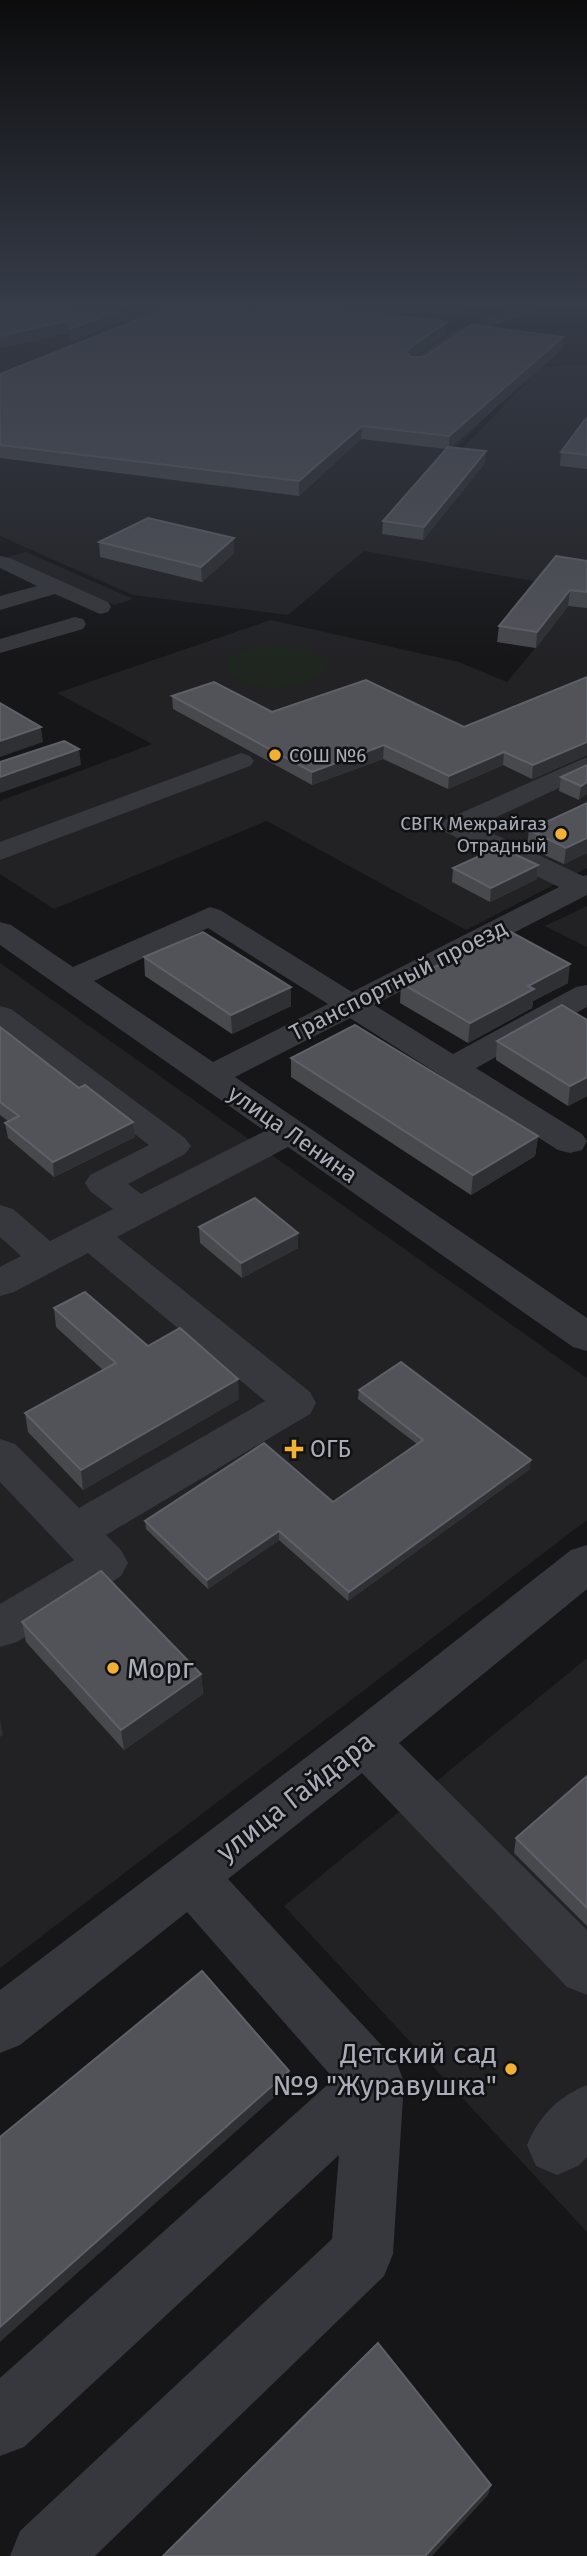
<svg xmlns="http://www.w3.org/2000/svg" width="587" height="2556" font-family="'Fira Sans',sans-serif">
<rect width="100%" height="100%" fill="#161618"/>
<g fill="#222225" fill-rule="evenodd">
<path d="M85 304H494L429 322Z"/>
<path d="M425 326 489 339 541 367 587 366V868L466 930 267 821 54 909 0 874V801L152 744 57 693 271 620 459 662 507 682 535 648 497 642 544 583 364 551 288 615 133 595 0 536V387ZM531 376V377L396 518 448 456 496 407Z"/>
<path d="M26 552 133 599 114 605 7 557Z"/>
<path d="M587 906V947L545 926Z"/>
<path d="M0 963 587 1378V1520L0 1968Z"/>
<path d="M587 1658V2232L284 1906Z"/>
</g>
<path fill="#1e261f" d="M283 645C299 647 315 649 327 662V669C305 693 248 694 227 670L226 663C239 646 263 646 283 645Z"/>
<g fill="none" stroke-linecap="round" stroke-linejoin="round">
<g fill="#37383d" fill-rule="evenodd">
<path d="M0 304H38L150 315 157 319 150 323 0 309Z"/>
<path d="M527 304H554L466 336 422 367H410L408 364 456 330Z"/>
<path d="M0 556 10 558 108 602 111 607 108 612 100 614 55 594 0 610V596L37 586 0 568Z"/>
<path d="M75 617 83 619 86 624 83 629 0 653V639Z"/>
<path d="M241 753 250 756 254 761 250 766 0 860V842Z"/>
<path d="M587 757V775L477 826 583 876 587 875V895L374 1005 453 1054 576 987 587 985V1007L476 1068 582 1134 587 1141 582 1150 570 1153 558 1150 350 1018 235 1077 587 1318V1351L573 1347 288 1147 117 1237 310 1392 316 1403 310 1414 106 1535 121 1550 128 1563 121 1576 17 1642 0 1647V1604L74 1560 0 1482V1439L15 1444 79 1508 265 1401 88 1253 14 1292 0 1296V1267L21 1256 0 1237V1205L13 1209 50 1241 113 1209 90 1191 85 1183 90 1175 149 1145 0 1031V1006L11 1009 185 1138 191 1146 185 1154 128 1184 141 1194 265 1131 0 945V922L11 925 73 967 210 907 220 910 352 992 559 887 445 832 441 826 445 820ZM208 928 328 1004 213 1062 94 981Z"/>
<path d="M587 1545V1589L399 1743 587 1930V1995L567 1987 362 1773 228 1879 396 2061 404 2082 393 2254 384 2276 95 2556H10L20 2531 332 2239 339 2155 24 2447 0 2456V2378L334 2079 187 1912 20 2045 0 2053V1990L346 1727 571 1550Z"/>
<path d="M587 2085V2157L578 2166 557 2175 536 2166 527 2145C539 2116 558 2097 587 2085Z"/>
</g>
</g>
<g fill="#47494d">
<path d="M0 304 118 311 119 323 71 341 69 333 0 348Z"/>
<path d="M65 304H401L368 312 447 322 446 334 413 357H424L563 337 562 349 451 447 485 463 423 540 382 534 383 521 446 449 361 439 299 496 0 458V374L154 313Z"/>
<path d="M587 418V469L560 466 561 452Z"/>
<path d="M234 538V553L202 582 100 557 99 542Z"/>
<path d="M587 561V608L568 606 536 648 497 642 499 626Z"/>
<path d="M587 677V755L532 779 503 765 448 789 383 759 312 785 173 709 172 696 272 712 464 727Z"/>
<path d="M587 765 579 800 559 791 561 777Z"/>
<path d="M587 803V853L564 864 527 847 529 830Z"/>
<path d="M538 865 537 879 490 902 452 882 453 868Z"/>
<path d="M144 957 291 1006 232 1034 145 976Z"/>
<path d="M401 983H568L533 1001 532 1008 468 1043 400 1003Z"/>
<path d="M587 1020V1096L568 1106 496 1060 497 1041Z"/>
<path d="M0 1027 135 1137 54 1177 8 1138 5 1123 8 1121 0 1115Z"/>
<path d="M291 1058 538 1136 535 1156 471 1195 291 1077Z"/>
<path d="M199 1227 298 1233V1248L242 1278 200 1243Z"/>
<path d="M54 1308 148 1346 239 1399 83 1490 28 1432 25 1413 103 1370 56 1327Z"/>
<path d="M359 1390 530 1469 348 1601 279 1540 208 1589 146 1529 145 1521 333 1502 417 1444 358 1399Z"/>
<path d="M22 1622 201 1674 203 1694 124 1750 26 1642Z"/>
<path d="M587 1776V1926L514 1853 516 1838Z"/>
</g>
<g fill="#2f3033">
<path d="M351 304H401L335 319 336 308Z"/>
<path d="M118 311 119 323 71 341 70 329Z"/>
<path d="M68 321 69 333 0 348V336Z"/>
<path d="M447 322 446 334 406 362 407 350Z"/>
<path d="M563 337 562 349 449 449V436Z"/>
<path d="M362 426 361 439 299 496V481Z"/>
<path d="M486 451 485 463 423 540 424 527Z"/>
<path d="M234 538V553L202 582 201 567Z"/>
<path d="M570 590 568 606 536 648 537 632Z"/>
<path d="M41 727 43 742 0 757V741Z"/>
<path d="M587 742V755L532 779 533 765Z"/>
<path d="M384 745 383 759 312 785V772Z"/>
<path d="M79 749 81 765 0 793V777Z"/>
<path d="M504 752 503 765 448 789 449 776Z"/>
<path d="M587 782V794L579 800 581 786Z"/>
<path d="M587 838V853L564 864 566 848Z"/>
<path d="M538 865 537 879 490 902 491 888Z"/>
<path d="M570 964 568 983 533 1001 532 1008 468 1043 470 1023 528 986Z"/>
<path d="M291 987V1006L232 1034 231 1015Z"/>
<path d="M587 1077V1096L568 1106 570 1086Z"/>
<path d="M133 1122 135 1137 54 1177 53 1162Z"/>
<path d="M538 1136 535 1156 471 1195 473 1175Z"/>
<path d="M298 1233V1248L242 1278 241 1263Z"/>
<path d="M238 1379 239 1399 83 1490 81 1470Z"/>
<path d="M531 1460 530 1469 348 1601 349 1592Z"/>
<path d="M279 1531V1540L208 1589 207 1580Z"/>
<path d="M201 1674 203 1694 124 1750 121 1730Z"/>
<path d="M0 1719 3 1735 0 1737Z"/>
<path d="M289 2071V2084L0 2342V2327Z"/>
<path d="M491 2485 488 2495 432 2556H425Z"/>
</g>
<g fill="#525359" stroke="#5f6168" stroke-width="2">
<path d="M0 304H44L118 311 70 329 68 321 0 336Z"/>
<path d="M157 304H351L336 308 447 322 407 350 406 353 411 357H424L472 325 563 337 449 436 362 426 299 481 0 445V374L155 313 159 306Z"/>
<path d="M587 418V455L561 452 584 421Z"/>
<path d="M448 447 486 451 424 527 383 521Z"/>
<path d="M148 518 234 538 201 567 99 542Z"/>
<path d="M556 556 587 561V592L570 590 537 632 499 626Z"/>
<path d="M587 677V742L533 765 504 752 449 776 384 745 312 772 172 696 214 682 272 712 366 680 464 727Z"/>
<path d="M0 703 41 727 0 741Z"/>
<path d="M64 741 79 749 0 777V762Z"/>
<path d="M587 765V782L581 786 561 777Z"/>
<path d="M587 803V838L566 848 529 830Z"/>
<path d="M499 847 538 865 491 888 453 868Z"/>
<path d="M509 931 570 964 528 986 534 989 470 1023 401 983Z"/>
<path d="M203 932 291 987 231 1015 144 957Z"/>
<path d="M562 1005 587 1020V1077L570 1086 497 1041Z"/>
<path d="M355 1025 538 1136 473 1175 291 1058Z"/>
<path d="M0 1027 79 1088 85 1085 133 1122 53 1162 5 1123 19 1116 0 1102Z"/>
<path d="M255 1198 298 1233 241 1263 199 1227Z"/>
<path d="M85 1292 148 1346 180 1328 238 1379 81 1470 25 1413 116 1363 54 1308Z"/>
<path d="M401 1362 531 1460 349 1592 279 1531 207 1580 145 1521 264 1443 333 1502 423 1440 359 1390Z"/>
<path d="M101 1571 201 1674 121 1730 22 1622Z"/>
<path d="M587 1776V1908L516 1838Z"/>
<path d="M202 1971 289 2071 0 2327V2137Z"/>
<path d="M378 2343 491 2485 425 2556H163Z"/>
</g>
<linearGradient id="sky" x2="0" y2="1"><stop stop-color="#0c0c0d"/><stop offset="0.46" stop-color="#363c48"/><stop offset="1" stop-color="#363c48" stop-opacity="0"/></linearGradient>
<rect width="587" height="662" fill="url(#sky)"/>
<g fill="#f2b134" stroke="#111113" stroke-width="2.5">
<circle cx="275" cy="755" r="7"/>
<circle cx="561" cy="834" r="7"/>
<path d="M290.5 1438.5h7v7h7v7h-7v7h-7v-7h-7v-7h7z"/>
<circle cx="113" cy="1668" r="7"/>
<circle cx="511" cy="2069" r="7"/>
</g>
<g text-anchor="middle" stroke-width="5" stroke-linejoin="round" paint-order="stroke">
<g font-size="19" fill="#a8adb8" stroke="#111113" text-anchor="start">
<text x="289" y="762">СОШ №6</text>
<text x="547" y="830" text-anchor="end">СВГК Межрайгаз<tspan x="547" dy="22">Отрадный</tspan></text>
</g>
<g font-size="23" fill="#a8adb8" stroke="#111113">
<text transform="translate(398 980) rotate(-27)" y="8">Транспортный проезд</text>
<text transform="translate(293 1134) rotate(35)" y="8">улица Ленина</text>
</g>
<g font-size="23" fill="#a8adb8" stroke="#111113" text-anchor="start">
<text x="310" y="1457">ОГБ</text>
</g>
<g font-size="28" fill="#a8adb8" stroke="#111113" text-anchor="start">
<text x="127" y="1678">Морг</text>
<text x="497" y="2063" text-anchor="end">Детский сад<tspan x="497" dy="32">№9 "Журавушка"</tspan></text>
</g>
<g font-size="28" fill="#a8adb8" stroke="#111113">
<text transform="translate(295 1796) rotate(-38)" y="10">улица Гайдара</text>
</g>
</g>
</svg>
